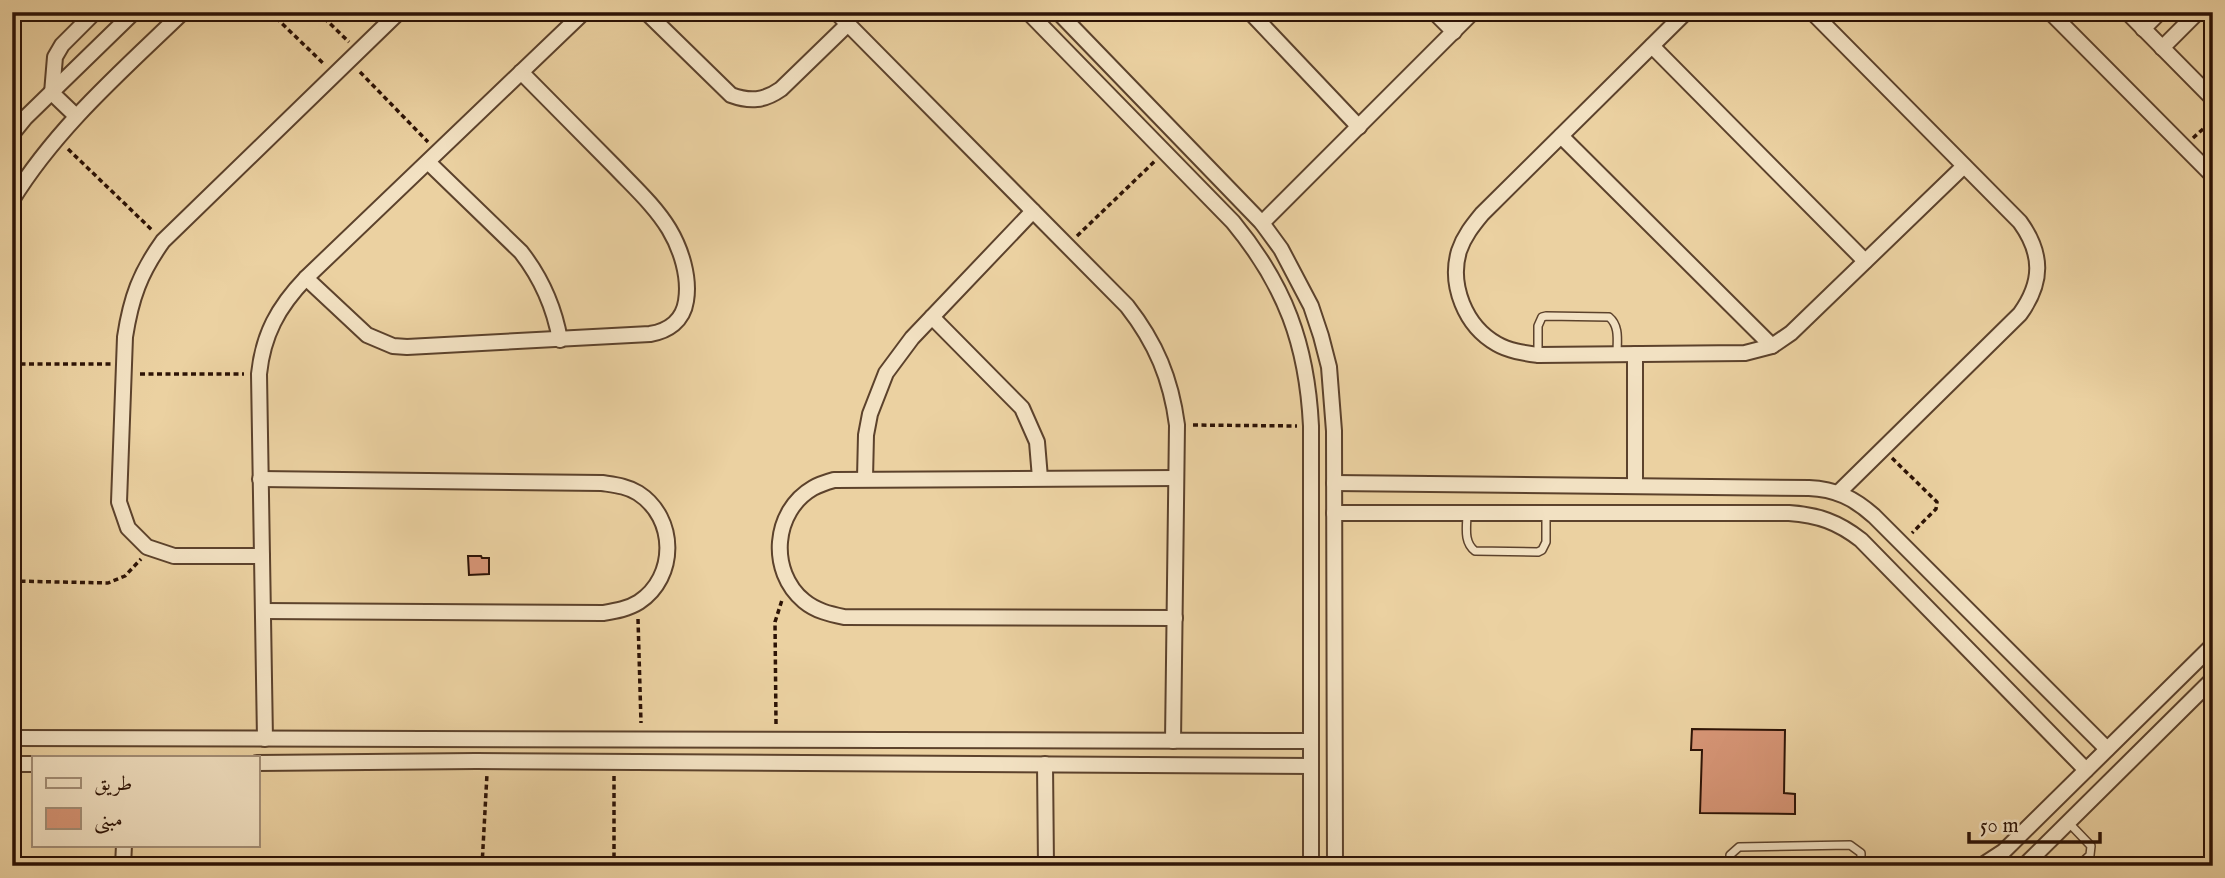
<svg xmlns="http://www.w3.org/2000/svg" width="2225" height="878" font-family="'IM FELL English',Amiri,serif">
<rect width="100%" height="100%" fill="#ebd1a1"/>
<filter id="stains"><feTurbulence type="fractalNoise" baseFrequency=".00286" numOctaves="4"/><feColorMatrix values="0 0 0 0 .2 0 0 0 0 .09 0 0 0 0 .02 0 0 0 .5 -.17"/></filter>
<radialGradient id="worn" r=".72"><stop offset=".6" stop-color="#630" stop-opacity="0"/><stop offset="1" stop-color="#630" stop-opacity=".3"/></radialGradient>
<g fill="#d79576" stroke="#2c1205" stroke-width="2">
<path d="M468 556H481L482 558H489V574L469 575Z"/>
<path d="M1692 729 1785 730 1784 793 1795 794V814L1700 813 1702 750H1691Z"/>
</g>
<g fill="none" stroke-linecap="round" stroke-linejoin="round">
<g stroke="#5c422c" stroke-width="10">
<g id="lane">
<path d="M1538 354V326L1542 317 1546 316 1609 317C1620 326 1617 341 1617 354"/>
<path d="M1467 513C1467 526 1463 542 1475 551L1538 552 1542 550 1546 542V513"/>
<path d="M2068 822 2091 846 2090 855 2078 866"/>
<path d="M1730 866V855L1739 847 1850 845 1861 853V866"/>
</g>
</g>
<g stroke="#5c422c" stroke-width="18">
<g id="street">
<path d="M646 12 731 95C750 102 764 101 781 89L848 24"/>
<path d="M836 12 1127 306C1156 343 1171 379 1177 425L1173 741"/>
<path d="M1028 12 1233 222C1285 285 1307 344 1311 426V866"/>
<path d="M1058 12 1262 223 1281 249 1311 306 1321 336 1329 367 1334 431 1335 866"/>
<path d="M1250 12 1359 127"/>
<path d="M1434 12 1454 32"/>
<path d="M1686 12 1482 214C1473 225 1464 236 1459 251 1449 285 1465 326 1497 344 1509 351 1524 353 1538 355L1745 353 1772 346 1791 333 1964 166"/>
<path d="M1812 12 2020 222C2043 254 2043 282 2020 314L1838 493"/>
<path d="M2050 12 2213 176"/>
<path d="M2127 12 2213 99"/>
<path d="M2143 29 2160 12"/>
<path d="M1652 46 1865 261"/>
<path d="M2162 48 2198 12"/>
<path d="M76 116 52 93 55 57 62 45 95 12"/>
<path d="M12 134 25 118 134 12"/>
<path d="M1561 136 1772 346"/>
<path d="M428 162 521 252C542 279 554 306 560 340"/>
<path d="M12 200C57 127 122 71 183 12"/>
<path d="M1262 223 1473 12"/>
<path d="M306 278 367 335 393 346 407 347 650 334C668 331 683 321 686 301 690 277 681 249 669 229 655 206 634 187 616 168 584 136 553 104 521 72"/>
<path d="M932 317 1022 408 1037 442 1040 478"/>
<path d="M1635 354V486"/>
<path d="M865 478 866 435 870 414 886 373 912 338 1033 211"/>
<path d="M260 479 602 483C615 485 627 486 638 493 677 518 677 577 639 602 628 609 615 611 603 613L263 611"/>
<path d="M1334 483 1809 488C1835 489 1854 498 1874 516L2107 749"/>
<path d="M1334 513H1789C1818 515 1838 522 1861 540L2086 770"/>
<path d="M262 556H174L147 547 128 528 119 502 125 337C131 298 140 273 163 241L399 12"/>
<path d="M1175 618 844 617C830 614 816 611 804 601 768 571 773 511 813 488 820 484 827 482 834 480L1176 478"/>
<path d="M12 738 1311 741"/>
<path d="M265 739 259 374C263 335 278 307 306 278L584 12"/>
<path d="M257 763 476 761 1311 766"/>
<path d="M12 764H33"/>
<path d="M1045 764 1046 866"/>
<path d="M123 866 124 845"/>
<path d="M1981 866 2004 851 2213 645"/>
<path d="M2024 866 2213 679"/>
</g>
</g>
<g stroke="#2c1205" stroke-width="3.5" stroke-dasharray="5 3.5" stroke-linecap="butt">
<path d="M270 12 324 64"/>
<path d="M318 12 349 42"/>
<path d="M360 72 428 142"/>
<path d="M2193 138 2213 120"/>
<path d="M68 149 153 231"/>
<path d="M1077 236 1155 161"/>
<path d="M12 364H111"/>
<path d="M140 374H244"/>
<path d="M1193 425 1297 426"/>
<path d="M1892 458 1937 502 1936 509 1912 533"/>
<path d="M12 581 108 583 125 576 141 559"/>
<path d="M638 619 641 723"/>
<path d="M776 724 775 622 782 600"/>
<path d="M482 866 487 774"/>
<path d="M614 866V775"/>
</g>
<use href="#lane" stroke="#f2e1c2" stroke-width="7"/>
<use href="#street" stroke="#f2e1c2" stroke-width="14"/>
</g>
<rect width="2225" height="878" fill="none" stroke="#ebd1a1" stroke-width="42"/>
<rect x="14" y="14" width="2197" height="850" fill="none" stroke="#2c1205" stroke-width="3.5"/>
<rect x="21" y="21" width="2183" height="836" fill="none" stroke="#2c1205" stroke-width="2"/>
<rect x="32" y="756" width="228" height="91" fill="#f2e1c2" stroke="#a38e76" stroke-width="2"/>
<rect x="46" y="778" width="35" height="10" fill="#f2e1c2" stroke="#a38e76" stroke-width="2"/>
<text x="94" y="790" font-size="21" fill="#2c1205">طريق</text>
<rect x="46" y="808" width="35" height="21" fill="#d79576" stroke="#a38e76" stroke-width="2"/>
<text x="94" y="826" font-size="21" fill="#2c1205">مبنى</text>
<path d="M1969 832v10h131v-10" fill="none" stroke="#2c1205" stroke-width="3.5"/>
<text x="1980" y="832" font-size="21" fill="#2c1205" stroke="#f2e1c2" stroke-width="5" paint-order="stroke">50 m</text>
<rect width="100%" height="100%" filter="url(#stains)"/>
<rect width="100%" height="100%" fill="url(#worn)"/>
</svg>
